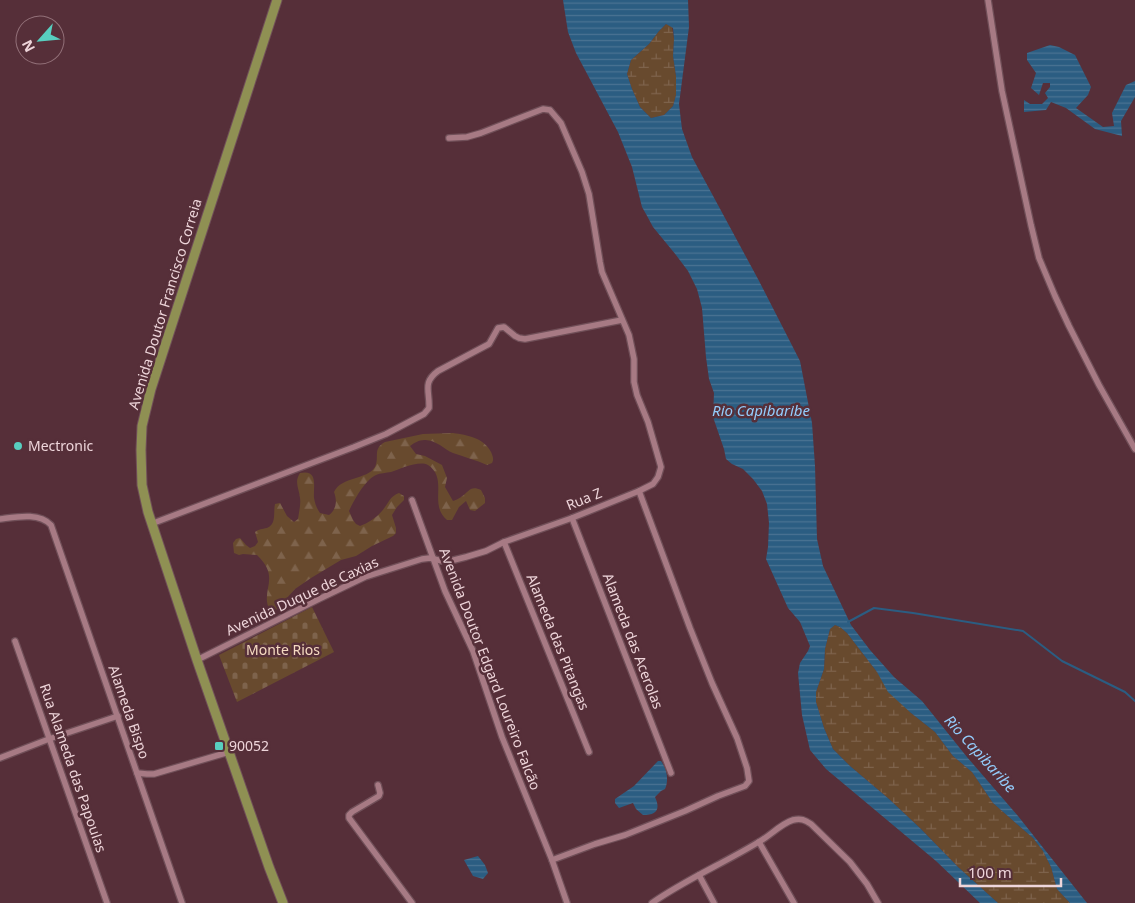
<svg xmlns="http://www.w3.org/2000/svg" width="1135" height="903" font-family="'Noto Sans',sans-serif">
<defs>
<pattern id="forest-firs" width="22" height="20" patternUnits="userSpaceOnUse" patternTransform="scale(1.25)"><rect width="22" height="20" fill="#684a2e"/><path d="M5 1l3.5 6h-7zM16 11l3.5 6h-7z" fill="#7e634c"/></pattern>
<pattern id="wetland-marsh" width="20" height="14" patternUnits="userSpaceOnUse" patternTransform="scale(1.25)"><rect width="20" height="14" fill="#684a2e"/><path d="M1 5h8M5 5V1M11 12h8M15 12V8" fill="none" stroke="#7e634c"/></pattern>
<pattern id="cemetery-stones" width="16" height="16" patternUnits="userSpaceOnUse" patternTransform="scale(1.25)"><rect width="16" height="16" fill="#684a2e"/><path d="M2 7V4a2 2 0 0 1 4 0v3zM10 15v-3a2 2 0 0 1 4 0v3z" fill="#7e634c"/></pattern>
<pattern id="water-rules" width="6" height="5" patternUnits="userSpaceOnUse" patternTransform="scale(1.25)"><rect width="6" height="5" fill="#2b5d82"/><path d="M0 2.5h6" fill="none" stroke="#4a7393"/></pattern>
</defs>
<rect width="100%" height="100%" fill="#562f39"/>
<path fill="url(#forest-firs)" d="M453 433C467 435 484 438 491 452 493 457 494 459 492 463L487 465C476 460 464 457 453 453 444 449 435 439 424 440 419 440 414 443 410 446L416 454 425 456 442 465 447 478 445 487 453 501C454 501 460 498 461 497 469 492 470 485 481 490L485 498V503L475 511 470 510 466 501 459 507 452 520H447C428 504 449 479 428 465 419 460 400 469 391 472 386 473 380 473 376 475 374 476 372 477 370 479 362 486 353 502 349 511L353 520 356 524 360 526C368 523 376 518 382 511 388 504 390 496 399 493L404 496V500L397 507 392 515 396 528V533L393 536 372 546 356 556 341 560 311 578 295 589 275 611H270C259 590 282 579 257 555L243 554 239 555 234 553 233 543 236 539 240 538 246 545 250 548 255 546 258 542 255 532C259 529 262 529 267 528 277 524 273 512 275 504L280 503 287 516 294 522 298 519C299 512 301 504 300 498 299 488 294 482 300 473 319 469 313 487 314 498 315 504 317 509 320 513L329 515C337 509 337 500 334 492 342 476 367 480 375 467 380 457 372 449 385 442L423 434Z"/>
<g fill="url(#wetland-marsh)">
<path d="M666 24 672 27 674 39 673 56 676 76V95L673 106 664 115 651 118 640 107 632 89 627 74 631 60 649 44 659 31Z"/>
<path d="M835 625 840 627 847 633 877 672 911 713 935 732 953 756 972 772 993 803 1033 838 1043 851 1051 867 1057 889 1070 903H998L958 867 921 829 889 799 850 766 833 749 824 728 816 702V692L824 669 825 649 830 629Z"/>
</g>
<path fill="url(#cemetery-stones)" d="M312 607 334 652 237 702 219 655Z"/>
<g fill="url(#water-rules)" fill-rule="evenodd">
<path d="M563 0H688L689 27 679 104 682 129 692 157 758 279 800 361 812 423 815 466 817 539 823 566 851 625 870 650 894 677 922 701 967 757 1018 816 1087 903H1070L1057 889 1051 867 1043 851 1033 838 993 803 972 772 953 756 935 732 911 713 888 692 877 672 847 633 840 627 835 625 830 629 825 649 824 669 816 692V702L824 728 833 749 850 766 889 799 921 829 958 867 998 903H980L936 861 826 769 810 750 802 715 798 673 800 663 808 651 810 646 800 622 788 608 766 559 768 547 769 523 767 504 762 491 753 479 743 469 732 464 726 459 724 449 713 417 714 393 709 379 706 357 702 308 697 289 688 271 676 255 653 227 646 214 642 207 632 167 618 132 576 53 568 32ZM666 24 673 28 674 39 673 56 676 76V95L673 106 664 115 651 118 640 107 632 89 627 74 631 60 649 44 659 31Z"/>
<path d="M1050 45 1059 47 1075 55 1091 87 1088 95 1076 108 1103 127 1114 126 1112 113 1126 85 1135 81V97L1121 121 1122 136 1095 129 1066 108 1051 102 1046 110 1024 112V100L1030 104H1042L1048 98 1045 93 1050 87V83H1043L1039 95 1031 88 1036 73 1027 60V53Z"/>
<path d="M658 761H661C667 769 669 780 665 789L661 791 655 797C661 810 656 815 643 815L636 809 633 803 619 808 615 803V799L634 786Z"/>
<path d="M478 856 485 865 488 873 483 879 473 876 464 860Z"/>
</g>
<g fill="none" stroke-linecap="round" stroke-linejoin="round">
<path stroke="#2b5d82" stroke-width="2" d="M848 622 874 608 913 613 1023 631 1062 661 1125 692 1135 701"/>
<g stroke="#704f58" stroke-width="8">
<g id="minor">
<path d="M988 0 1002 91 1031 225 1039 258 1055 296 1069 326 1099 385 1135 449"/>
<path d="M412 500 445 591 473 651 502 737 552 860 567 903"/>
<path d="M572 518 671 773"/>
<path d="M0 519C16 517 39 512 51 525L182 903"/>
<path d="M151 524 354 447 386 434 424 414 429 408C430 391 422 383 438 371L489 344 498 328 504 327 515 336 519 338 525 339 622 320"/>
<path d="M504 542 589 752"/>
<path d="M15 641 107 903"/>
<path d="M197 660 319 599 365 577 422 559 430 558 442 561H450L466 557 486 551 504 542 572 518 639 491 653 484 658 477 661 467 648 422 637 395 634 382V359L629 335 602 272 600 262 589 194 582 172 561 123 550 110 543 109 481 133 467 137 449 138"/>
<path d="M0 758 49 739 118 716"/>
<path d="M137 773 147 774H154L229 752"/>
<path d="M378 785 380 793 379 796 352 812 349 815V818L412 903"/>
<path d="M759 842 794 903"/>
<path d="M552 860 595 844 625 835 685 811 718 796 745 786 749 781 747 768 737 738 712 683 690 628 639 491"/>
<path d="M699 875 714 903"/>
<path d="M652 903C685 880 722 864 757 843 769 837 780 824 793 820 801 818 805 820 811 824L850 862 867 884 878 903"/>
</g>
</g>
<g stroke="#704f58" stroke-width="11">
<path id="primary" d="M277 0 151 389 142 426 141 450 142 485 148 512 197 660 269 867 283 903"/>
</g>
<use href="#minor" stroke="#a77a84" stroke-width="5.5"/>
<use href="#primary" stroke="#8f9053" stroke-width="9"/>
</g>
<g fill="#58cebf" stroke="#562f39" stroke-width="2">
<circle cx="18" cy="446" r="5"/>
<rect x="214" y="741" width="10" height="10" rx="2.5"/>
</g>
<g text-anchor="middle" stroke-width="5" stroke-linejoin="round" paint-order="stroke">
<g font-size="14" fill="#eed5da" stroke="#562f39">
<text transform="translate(165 304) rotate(-73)" y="5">Avenida Doutor Francisco Correia</text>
<text transform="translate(584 499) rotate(-22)" y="5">Rua Z</text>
<text transform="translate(302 596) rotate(-25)" y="5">Avenida Duque de Caxias</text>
<text transform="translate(633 641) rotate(69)" y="5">Alameda das Acerolas</text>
<text transform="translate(558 642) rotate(68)" y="5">Alameda das Pitangas</text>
<text transform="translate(490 669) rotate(69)" y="5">Avenida Doutor Edgard Loureiro Falcão</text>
<text transform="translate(129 712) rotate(71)" y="5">Alameda Bispo</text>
<text transform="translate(73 768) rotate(71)" y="5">Rua Alameda das Papoulas</text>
</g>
<g font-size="14" fill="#eed5da" stroke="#562f39" text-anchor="start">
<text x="28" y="451">Mectronic</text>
<text x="229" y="751">90052</text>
</g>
<g font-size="14" fill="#f5dac1" stroke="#562f39">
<text x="283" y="655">Monte Rios</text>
</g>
<g font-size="15" font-style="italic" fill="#93ccfb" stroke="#562f39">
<text x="761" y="416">Rio Capibaribe</text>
<text transform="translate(980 754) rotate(48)" y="5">Rio Capibaribe</text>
</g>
</g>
<g transform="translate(40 40) rotate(243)"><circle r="24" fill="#562f39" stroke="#937179"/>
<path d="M0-4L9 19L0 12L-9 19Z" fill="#58cebf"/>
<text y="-8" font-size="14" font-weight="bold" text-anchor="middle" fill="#eed5da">N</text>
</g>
<path d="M960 878v8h101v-8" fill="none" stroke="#eed5da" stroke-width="2.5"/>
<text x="968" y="878" font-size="15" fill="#eed5da" stroke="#562f39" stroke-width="4" paint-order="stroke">100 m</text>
</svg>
